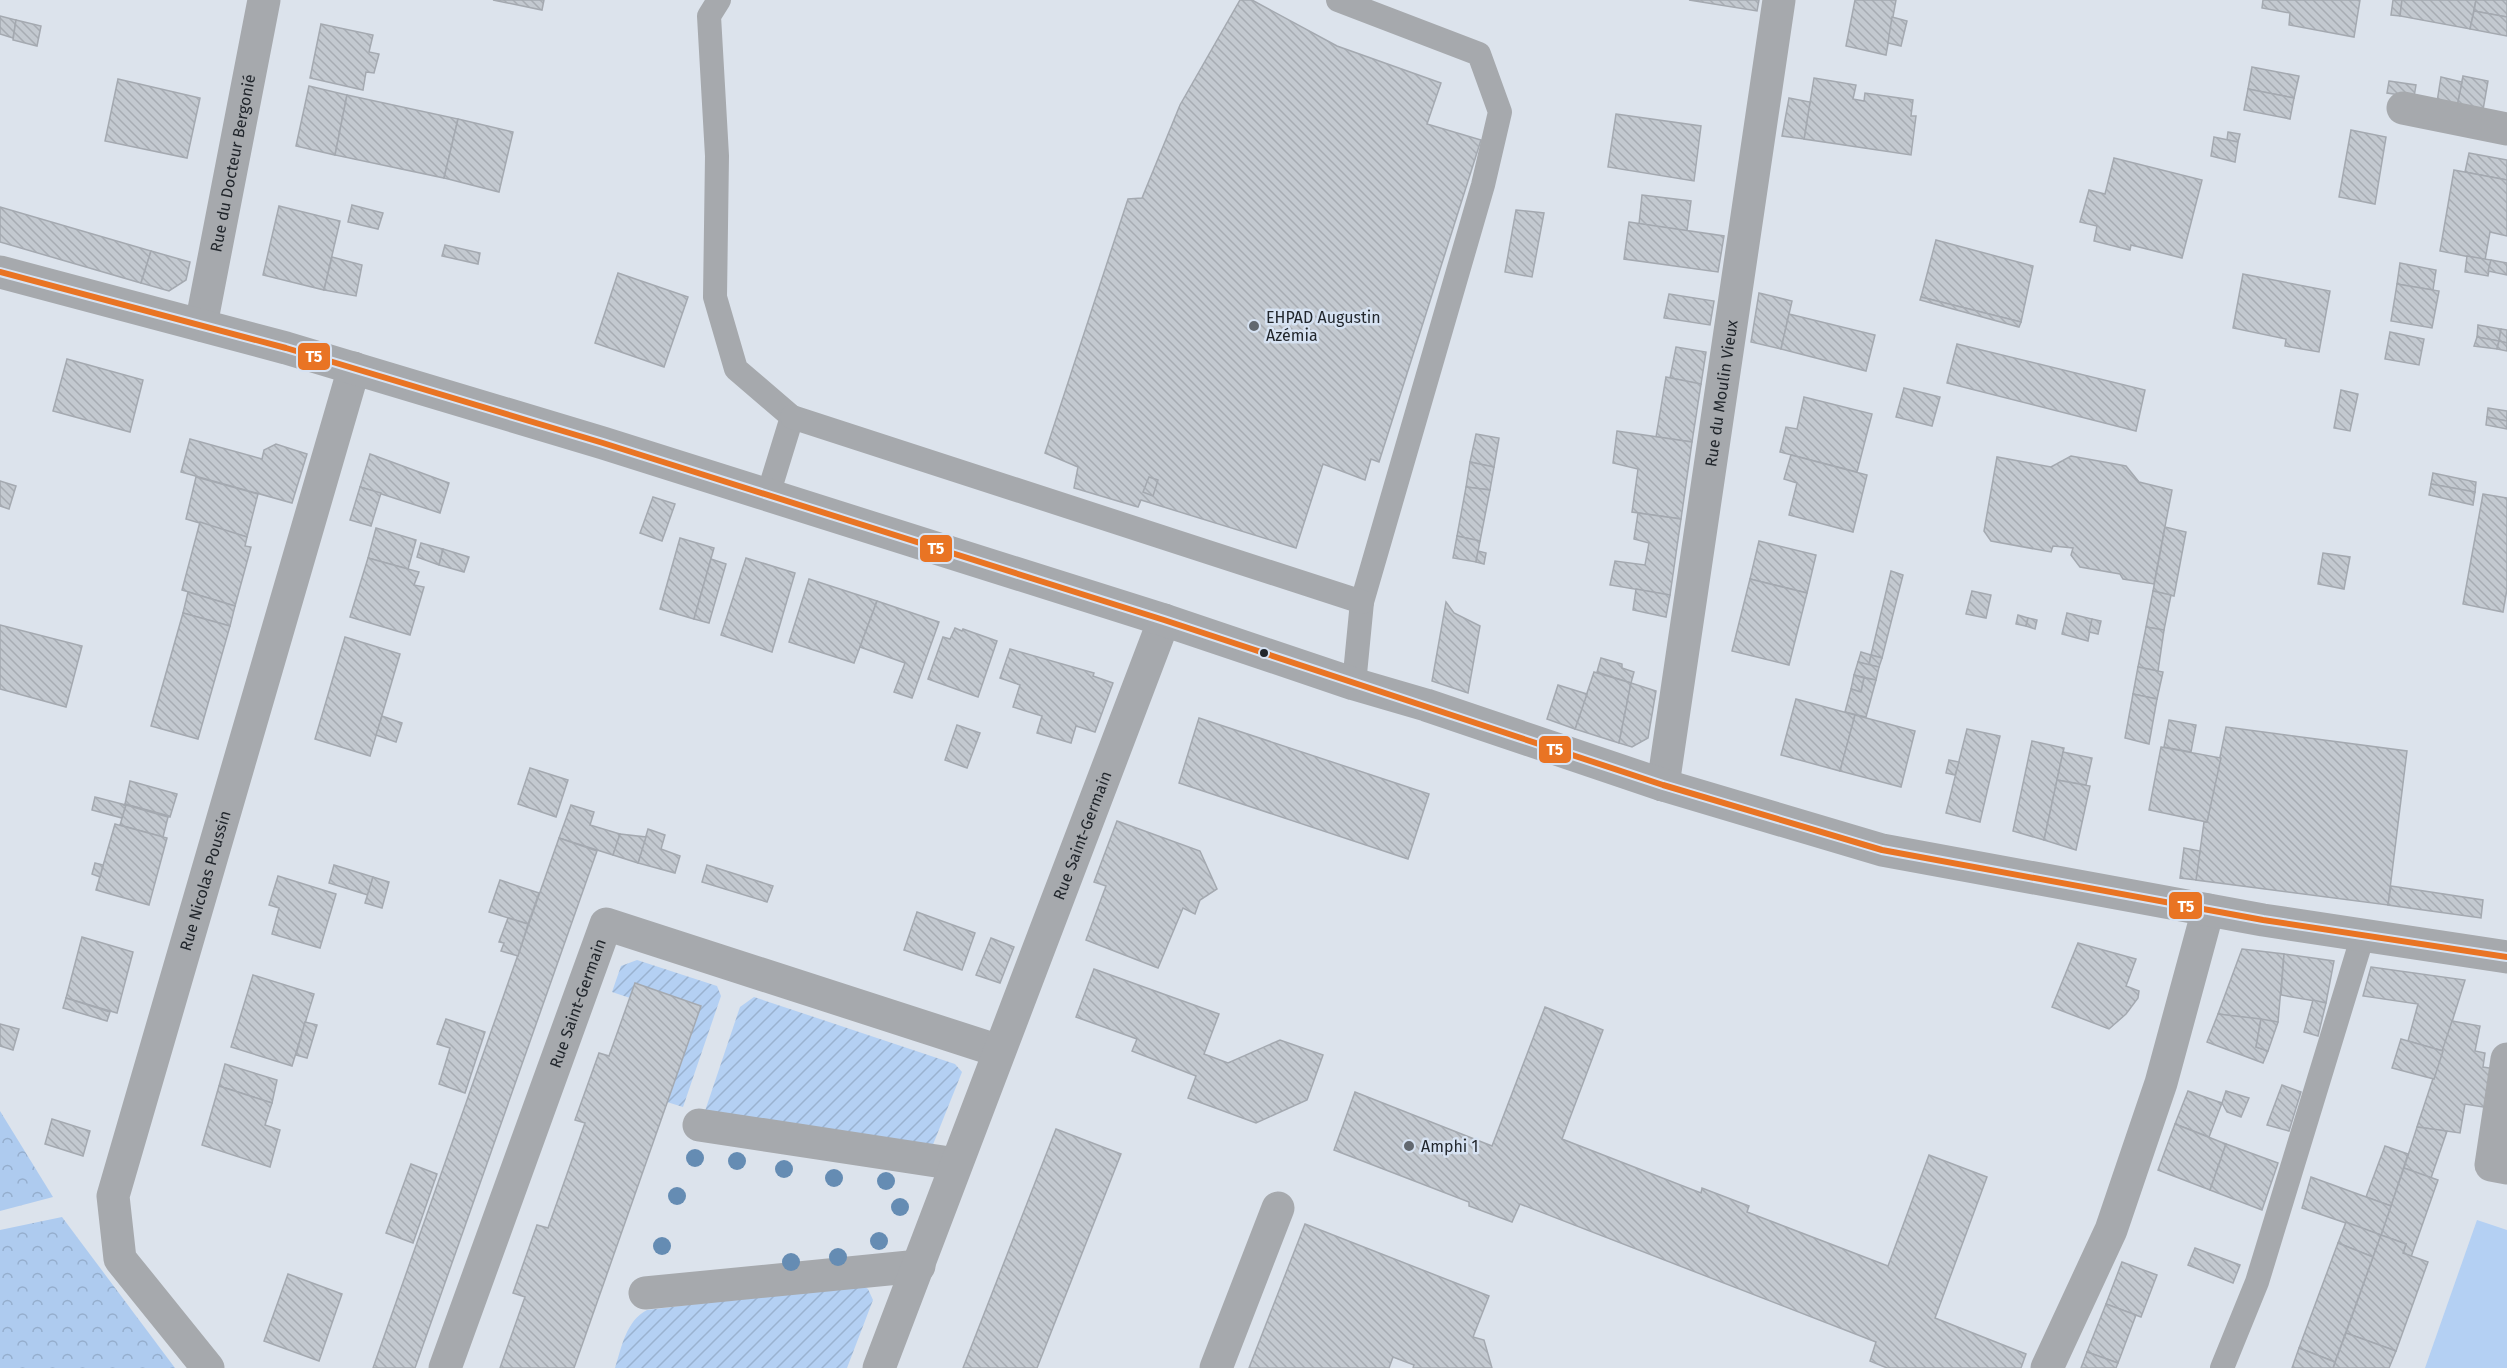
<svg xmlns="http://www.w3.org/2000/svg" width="2507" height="1368" font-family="'Fira Sans',sans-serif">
  <defs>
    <pattern id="forest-crowns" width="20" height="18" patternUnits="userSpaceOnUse" patternTransform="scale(1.5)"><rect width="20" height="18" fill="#aecbef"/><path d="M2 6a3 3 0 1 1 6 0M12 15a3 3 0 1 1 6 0" fill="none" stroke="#95aecd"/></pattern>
    <pattern id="garden-furrows" width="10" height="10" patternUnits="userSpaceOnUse" patternTransform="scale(1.5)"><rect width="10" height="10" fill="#b4d0f3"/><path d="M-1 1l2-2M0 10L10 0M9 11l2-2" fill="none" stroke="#9ab2d0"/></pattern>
    <pattern id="building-back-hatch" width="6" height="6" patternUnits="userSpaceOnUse" patternTransform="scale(1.5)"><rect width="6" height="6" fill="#c3c9d0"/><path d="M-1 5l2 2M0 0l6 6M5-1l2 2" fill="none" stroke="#a7acb3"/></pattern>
  </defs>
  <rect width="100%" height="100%" fill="#dce3ec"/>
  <!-- forest -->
  <g fill="url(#forest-crowns)">
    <polygon points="0,1111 53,1197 0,1211"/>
    <polygon points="62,1217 175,1368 0,1368 0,1230"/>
  </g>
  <!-- garden -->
  <g fill="url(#garden-furrows)">
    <polygon points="637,960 717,986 721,996 683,1107 667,1102 630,998 612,992 621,966"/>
    <polygon points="754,997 955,1064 962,1072 932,1147 705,1111 740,1007"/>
    <path d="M860 1284 868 1289 873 1300 847 1368H615C622 1346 626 1321 647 1310Z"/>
  </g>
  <!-- pitch -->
  <polygon fill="#b4d0f3" points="2477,1220 2507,1230 2507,1368 2425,1368"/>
  <!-- building -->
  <g fill="url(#building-back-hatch)" stroke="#a4a9b0" stroke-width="1.5">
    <polygon points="493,0 544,0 542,10"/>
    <polygon points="1240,0 1252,0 1337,46 1441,83 1427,124 1481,140 1379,462 1371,459 1365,480 1323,464 1296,548 1141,500 1138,507 1074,488 1078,467 1045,453 1128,199 1142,198 1180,105"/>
    <polygon points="1689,0 1759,0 1757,11"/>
    <polygon points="1855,0 1896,0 1886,55 1846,46"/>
    <polygon points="2263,0 2360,0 2354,37 2289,25 2290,13 2262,8"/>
    <polygon points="2393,0 2402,0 2400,16 2391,15"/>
    <polygon points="2402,0 2476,0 2470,29 2400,16"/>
    <polygon points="2476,0 2507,0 2507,17 2474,11"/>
    <polygon points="2474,11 2507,17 2507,36 2470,29"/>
    <polygon points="0,16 16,20 13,38 0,34"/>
    <polygon points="1892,17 1907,21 1901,46 1888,43"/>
    <polygon points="16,20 41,26 37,46 13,40"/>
    <polygon points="321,24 373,35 369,52 379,54 374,73 366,72 363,90 310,78"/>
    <polygon points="2252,67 2299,76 2294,98 2248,89"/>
    <polygon points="2463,76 2488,81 2483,110 2457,106"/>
    <polygon points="2441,77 2462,82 2457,106 2437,102"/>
    <polygon points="1814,78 1856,85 1853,99 1864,101 1865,93 1913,100 1911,116 1916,116 1911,155 1804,139"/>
    <polygon points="118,79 200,98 187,158 105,141"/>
    <polygon points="2389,81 2416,85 2414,97 2387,93"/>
    <polygon points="309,86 347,95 335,155 296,146"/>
    <polygon points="2248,89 2294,98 2290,119 2244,110"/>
    <polygon points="347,95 458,119 444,178 335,155"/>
    <polygon points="1789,98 1810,102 1804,139 1782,136"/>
    <polygon points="1616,114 1701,126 1694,181 1608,167"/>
    <polygon points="458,119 513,132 499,192 444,178"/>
    <polygon points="2351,130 2386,137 2375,204 2339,197"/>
    <polygon points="2228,132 2240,134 2238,142 2227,140"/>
    <polygon points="2214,137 2238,142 2235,162 2211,156"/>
    <polygon points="2469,153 2507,160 2507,180 2465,172"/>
    <polygon points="2114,158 2202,180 2182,258 2131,245 2130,250 2094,241 2097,226 2080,222 2089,190 2105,194"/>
    <polygon points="2454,170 2507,180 2507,236 2490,232 2485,260 2440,251"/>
    <polygon points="1642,195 1691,201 1687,231 1639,224"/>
    <polygon points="352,205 383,213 378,229 348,222"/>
    <polygon points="279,206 340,221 324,290 263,275"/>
    <polygon points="0,207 151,251 141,283 0,242"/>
    <polygon points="1516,210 1544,213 1532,277 1505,272"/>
    <polygon points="1629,222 1724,236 1718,272 1624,259"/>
    <polygon points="1936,240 2033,266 2021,322 1921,297"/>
    <polygon points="445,245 480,253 478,264 442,256"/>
    <polygon points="151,251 190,262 186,280 169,291 141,283"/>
    <polygon points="2467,256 2491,260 2488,276 2465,272"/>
    <polygon points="332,257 362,265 356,296 324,290"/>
    <polygon points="2491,260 2507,263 2507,275 2488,271"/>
    <polygon points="2400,263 2436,270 2433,290 2397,284"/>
    <polygon points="618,273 688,297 664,367 595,343"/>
    <polygon points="2243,274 2330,291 2319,352 2285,346 2286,339 2233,328"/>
    <polygon points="2397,284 2439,291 2432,328 2391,321"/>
    <polygon points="1759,293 1792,301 1781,349 1751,342"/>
    <polygon points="1669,294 1714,301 1710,325 1664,318"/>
    <polygon points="1921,297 2021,322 2019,327 1920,300"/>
    <polygon points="1789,314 1875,335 1866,371 1781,349"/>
    <polygon points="2478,325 2501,329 2499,341 2477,337"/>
    <polygon points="2501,329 2507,330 2507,343 2499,341"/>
    <polygon points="2390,332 2424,339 2419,365 2385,359"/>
    <polygon points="2477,337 2499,341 2497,349 2474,346"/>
    <polygon points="2499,341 2507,343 2507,351 2497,349"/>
    <polygon points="1957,344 2145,390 2136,431 1947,383"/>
    <polygon points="1676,347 1706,352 1701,384 1670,378"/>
    <polygon points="67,359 143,380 130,432 53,411"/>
    <polygon points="1666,377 1701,384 1692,442 1656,437"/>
    <polygon points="1904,388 1940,397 1932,426 1896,417"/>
    <polygon points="2341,390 2358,394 2350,431 2334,428"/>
    <polygon points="1804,397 1872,414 1857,472 1780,452 1786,427 1797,429"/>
    <polygon points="2488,408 2507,411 2507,421 2487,417"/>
    <polygon points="2487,417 2507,421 2507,429 2486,425"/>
    <polygon points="1617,431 1692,442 1681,519 1632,512 1638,469 1613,463"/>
    <polygon points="1476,434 1499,438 1494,467 1470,462"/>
    <polygon points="190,439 262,459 264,450 276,444 307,454 292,503 181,472"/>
    <polygon points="370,454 449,483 440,513 360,487"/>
    <polygon points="1791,455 1867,475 1853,532 1789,515 1797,483 1784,479"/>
    <polygon points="2071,456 2126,466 2139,482 2172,490 2154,584 2123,579 2120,574 2080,567 2071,555 2073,548 2053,546 2051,552 1991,541 1984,531 1997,457 2051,467"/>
    <polygon points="1470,462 1494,467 1490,490 1466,487"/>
    <polygon points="2433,473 2476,482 2475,492 2431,484"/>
    <polygon points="196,477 258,494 247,537 186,519"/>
    <polygon points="1149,477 1158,480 1153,496 1143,492"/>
    <polygon points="0,481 16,486 9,509 0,506"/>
    <polygon points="2431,484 2475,492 2473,505 2429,495"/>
    <polygon points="360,487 381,493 371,526 350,520"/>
    <polygon points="1466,487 1490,490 1480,541 1457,536"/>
    <polygon points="2483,494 2507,498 2507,589 2503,612 2463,604"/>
    <polygon points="653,497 675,504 662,541 640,533"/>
    <polygon points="1638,513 1681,519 1670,595 1610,585 1615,561 1645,565 1649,543 1634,539"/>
    <polygon points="200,522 247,537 245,546 251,547 235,606 182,590"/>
    <polygon points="2165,527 2186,532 2174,596 2153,591"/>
    <polygon points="376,528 416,540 408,569 368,558"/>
    <polygon points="1457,536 1480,541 1476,562 1453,558"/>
    <polygon points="680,538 714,548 694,619 660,609"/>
    <polygon points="1759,541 1816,555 1807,593 1750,579"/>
    <polygon points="421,543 443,549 439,565 417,557"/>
    <polygon points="443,549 469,557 464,572 439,565"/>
    <polygon points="1478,551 1486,553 1484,564 1476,562"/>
    <polygon points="2323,553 2350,557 2344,589 2318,584"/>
    <polygon points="368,558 419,572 414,585 424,587 410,635 350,617"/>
    <polygon points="746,558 795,573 772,652 721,635"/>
    <polygon points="711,559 726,564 709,623 694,619"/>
    <polygon points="1891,571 1903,575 1882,658 1871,655"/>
    <polygon points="809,579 877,601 854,663 789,642"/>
    <polygon points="1750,579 1807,593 1789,665 1732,651"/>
    <polygon points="1636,589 1670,595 1666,617 1633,610"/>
    <polygon points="1972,591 1991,595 1986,618 1966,614"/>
    <polygon points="2153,591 2171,595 2164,630 2146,627"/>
    <polygon points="188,592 235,606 230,626 183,613"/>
    <polygon points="877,601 939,622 912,698 894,692 905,663 860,647"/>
    <polygon points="1446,602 1454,613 1480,626 1468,693 1432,681"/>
    <polygon points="183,613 230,626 198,739 151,726"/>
    <polygon points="2067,613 2092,619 2088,641 2062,634"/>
    <polygon points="2018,615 2028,618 2026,626 2016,624"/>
    <polygon points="2028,618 2037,620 2035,629 2026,626"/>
    <polygon points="2092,619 2101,621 2098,634 2089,632"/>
    <polygon points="0,625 82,646 66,707 0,689"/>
    <polygon points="2146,627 2164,630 2158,671 2138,667"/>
    <polygon points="955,628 962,631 963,629 997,641 978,697 928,679 943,637 950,639"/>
    <polygon points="345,637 400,654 370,756 315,739"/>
    <polygon points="1010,649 1094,673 1093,676 1113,683 1095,732 1076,726 1071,743 1037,733 1042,716 1013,707 1020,685 1000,678"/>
    <polygon points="1861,652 1871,655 1869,665 1858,662"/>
    <polygon points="1871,655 1882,658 1879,667 1869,665"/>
    <polygon points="1601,658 1622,664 1622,668 1634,672 1631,683 1597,672"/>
    <polygon points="1858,662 1879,667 1876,680 1854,675"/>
    <polygon points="2138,667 2163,672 2157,699 2133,694"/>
    <polygon points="1594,672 1631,683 1619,743 1575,729"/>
    <polygon points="1854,675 1864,678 1861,692 1851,689"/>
    <polygon points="1864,678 1876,680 1866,717 1845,712 1851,689 1861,692"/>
    <polygon points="1631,683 1656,691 1648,738 1632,747 1619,743"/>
    <polygon points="1558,685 1587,694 1575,729 1547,719"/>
    <polygon points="2133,694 2157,699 2149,744 2125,738"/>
    <polygon points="1796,699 1855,715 1840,771 1781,755"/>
    <polygon points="1855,715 1915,731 1901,787 1840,771"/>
    <polygon points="382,716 402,723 396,742 376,735"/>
    <polygon points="1199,718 1429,794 1408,859 1179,783"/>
    <polygon points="2169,720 2196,725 2191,752 2164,747"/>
    <polygon points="957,725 980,733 967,768 945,760"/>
    <polygon points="2226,727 2407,751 2388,905 2196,880 2204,822 2207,822"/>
    <polygon points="1967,729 2000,736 1980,822 1946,813"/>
    <polygon points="2032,741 2064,748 2044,840 2013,831"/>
    <polygon points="2161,747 2221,758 2207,822 2149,810"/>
    <polygon points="2063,752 2092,758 2086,785 2057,780"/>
    <polygon points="1949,760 1959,762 1955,775 1946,773"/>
    <polygon points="530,768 568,780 556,817 518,804"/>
    <polygon points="2057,780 2090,786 2076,850 2044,840"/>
    <polygon points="130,781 177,794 170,817 125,804"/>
    <polygon points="95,797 126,805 122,818 92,810"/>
    <polygon points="125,804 169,816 168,817 124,805"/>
    <polygon points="126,805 168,817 163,837 120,825"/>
    <polygon points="571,805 594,812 590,825 620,834 613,855 559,838"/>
    <polygon points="1117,821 1200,851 1217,889 1200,900 1195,914 1183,908 1158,968 1086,940 1106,886 1094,882"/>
    <polygon points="115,824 167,838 149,905 96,890"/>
    <polygon points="648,829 665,835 661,849 680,856 675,873 638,863"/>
    <polygon points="620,834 646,837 638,863 613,855"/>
    <polygon points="559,838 597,851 415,1368 373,1368"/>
    <polygon points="2184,848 2200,851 2196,880 2180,878"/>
    <polygon points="95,863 103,865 100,877 92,874"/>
    <polygon points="334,865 373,877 368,895 329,883"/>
    <polygon points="707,865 773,886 767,902 702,882"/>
    <polygon points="278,876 336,894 320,948 272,934 279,908 269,905"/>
    <polygon points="373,877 389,882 382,908 365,903"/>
    <polygon points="500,880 539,893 528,924 489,912"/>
    <polygon points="2391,886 2483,900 2481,918 2388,905"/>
    <polygon points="917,912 975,933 962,970 904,950"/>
    <polygon points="508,918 528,924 518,956 501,951 504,943 499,942"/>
    <polygon points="82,937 133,952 117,1013 66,998"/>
    <polygon points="991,938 1014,947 1000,983 976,975"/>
    <polygon points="2078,943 2136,959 2126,986 2139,991 2138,998 2126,1014 2109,1029 2052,1007"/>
    <polygon points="2242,949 2284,954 2278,1022 2218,1014"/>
    <polygon points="2284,954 2334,961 2326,1003 2281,995"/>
    <polygon points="2371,967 2465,980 2443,1051 2408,1041 2418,1004 2363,996"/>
    <polygon points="1094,969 1219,1014 1204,1054 1228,1063 1280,1040 1323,1055 1307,1100 1256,1123 1188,1098 1196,1076 1132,1051 1137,1039 1076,1017"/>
    <polygon points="253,975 314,994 292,1066 231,1047"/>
    <polygon points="635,983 701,1006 574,1368 500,1368 525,1297 513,1293 537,1225 548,1228 585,1123 575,1120 599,1053 609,1056"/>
    <polygon points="66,998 110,1012 107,1021 63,1008"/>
    <polygon points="2313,1000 2326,1003 2318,1036 2304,1032"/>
    <polygon points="1545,1007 1603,1030 1562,1139 1701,1193 1702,1188 1749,1206 1747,1212 1888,1266 1929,1155 1987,1177 1935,1318 2026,1354 2021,1368 1887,1368 1870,1361 1876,1342 1520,1204 1512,1222 1469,1206 1469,1202 1334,1150 1355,1092 1492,1146"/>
    <polygon points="2218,1014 2261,1019 2256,1047 2268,1051 2263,1063 2207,1042"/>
    <polygon points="446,1019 485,1032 465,1093 439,1084 450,1048 437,1044"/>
    <polygon points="2261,1019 2278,1022 2268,1051 2256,1047"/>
    <polygon points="2452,1021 2480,1026 2475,1051 2485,1053 2483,1067 2496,1069 2489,1108 2465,1104 2460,1133 2417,1127"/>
    <polygon points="305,1022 317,1025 307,1058 296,1055"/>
    <polygon points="0,1024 19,1029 13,1050 0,1046"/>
    <polygon points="2401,1039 2443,1051 2434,1079 2392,1068"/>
    <polygon points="225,1064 277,1080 272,1103 219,1086"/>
    <polygon points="2282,1085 2301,1092 2289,1131 2267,1125"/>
    <polygon points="219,1086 272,1103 265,1125 280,1130 270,1167 202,1145"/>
    <polygon points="2188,1091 2222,1103 2209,1137 2175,1124"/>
    <polygon points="2226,1091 2249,1098 2241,1117 2227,1112 2222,1103"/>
    <polygon points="52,1119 90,1131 83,1156 45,1144"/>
    <polygon points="2175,1124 2226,1144 2210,1190 2158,1170"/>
    <polygon points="2417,1127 2447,1131 2431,1178 2404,1168"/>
    <polygon points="1056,1129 1121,1154 1037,1368 963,1368"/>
    <polygon points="2226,1144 2278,1163 2262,1210 2210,1190"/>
    <polygon points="2385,1146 2408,1154 2391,1206 2366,1197"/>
    <polygon points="411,1164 437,1174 413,1243 386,1233"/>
    <polygon points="2404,1168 2438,1180 2411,1257 2403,1253 2406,1244 2381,1235"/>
    <polygon points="2311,1177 2391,1206 2381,1235 2302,1208"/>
    <polygon points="2346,1222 2381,1235 2373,1257 2338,1243"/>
    <polygon points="1305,1224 1489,1296 1473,1337 1484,1340 1492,1368 1413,1368 1414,1365 1393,1357 1389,1368 1249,1368"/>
    <polygon points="2381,1235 2406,1244 2403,1253 2428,1262 2396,1351 2346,1333"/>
    <polygon points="2338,1243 2373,1257 2335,1362 2299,1348"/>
    <polygon points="2195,1248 2240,1265 2233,1283 2188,1265"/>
    <polygon points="2122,1262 2157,1275 2141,1317 2106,1304"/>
    <polygon points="288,1274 342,1294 319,1361 264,1341"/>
    <polygon points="2106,1304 2136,1315 2118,1363 2087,1352"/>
    <polygon points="2346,1333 2396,1351 2389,1368 2333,1368"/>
    <polygon points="2299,1348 2335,1362 2333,1368 2292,1368"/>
    <polygon points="2087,1352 2118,1363 2116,1368 2081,1368"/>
  </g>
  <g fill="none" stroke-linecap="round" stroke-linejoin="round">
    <!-- service -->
    <g stroke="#a6a9ad" stroke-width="24">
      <polyline points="719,0 709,16 717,156 715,297 736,369 792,417 768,495"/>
      <polyline points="1338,0 1479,54 1500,112 1483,185 1362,602 1354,684"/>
      <polyline points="792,417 1362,602"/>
      <polyline points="2222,1368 2257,1282 2363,935"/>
    </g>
    <!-- minor -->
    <g stroke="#a6a9ad" stroke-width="33">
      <polyline points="2403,108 2507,129"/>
      <path id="s1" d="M201 325 264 0"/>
      <path id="s2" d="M1663 785 1779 0"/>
      <polyline points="2507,1059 2491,1165 2507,1168"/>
      <polyline points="699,1125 956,1164"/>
      <polyline points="645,1293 919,1266"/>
      <path id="s3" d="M208 1368 120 1259 113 1196 354 368"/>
      <path id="s4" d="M445 1368 606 924 999 1051"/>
      <path id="s5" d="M879 1368 1164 620"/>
      <polyline points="1216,1368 1278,1208"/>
      <polyline points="2047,1368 2111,1230 2161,1083 2208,910"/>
    </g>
    <!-- tertiary -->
    <polyline stroke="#a6a9ad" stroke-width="33" points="0,272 286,348 603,443 1164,620 1354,684 1426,705 1663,785 1882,850 2263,920 2507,957"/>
    <!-- bus-1 casing -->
    <g stroke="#d6e2f2" stroke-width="10">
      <polyline id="bus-1" points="0,272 286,348 603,443 1164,620 1663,785 1882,850 2263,920 2507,957"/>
    </g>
    <!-- bus-1 -->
    <use href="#bus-1" stroke="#e97424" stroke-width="6"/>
  </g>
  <!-- trees -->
  <g fill="#658cb3">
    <circle cx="695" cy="1158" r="9"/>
    <circle cx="737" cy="1161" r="9"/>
    <circle cx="784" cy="1169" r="9"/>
    <circle cx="834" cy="1178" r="9"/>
    <circle cx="886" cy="1181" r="9"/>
    <circle cx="677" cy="1196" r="9"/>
    <circle cx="900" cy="1207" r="9"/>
    <circle cx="879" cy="1241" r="9"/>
    <circle cx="662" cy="1246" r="9"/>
    <circle cx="838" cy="1257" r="9"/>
    <circle cx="791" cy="1262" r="9"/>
  </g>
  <!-- markers -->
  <g fill="#62686f" stroke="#d6e2f2" stroke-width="2">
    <circle cx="1254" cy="326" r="6"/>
    <circle cx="1409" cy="1146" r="6"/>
  </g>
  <circle fill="#21262c" stroke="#d6e2f2" stroke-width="2" cx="1264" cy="653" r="5"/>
  <g text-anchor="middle" stroke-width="5" stroke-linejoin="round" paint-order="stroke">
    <!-- street labels -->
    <g font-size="16" fill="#21262c" stroke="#d6e2f2">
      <text dy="6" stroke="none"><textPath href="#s1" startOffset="165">Rue du Docteur Bergonié</textPath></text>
      <text dy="6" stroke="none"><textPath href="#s2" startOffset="396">Rue du Moulin Vieux</textPath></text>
      <text dy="6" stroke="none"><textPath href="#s5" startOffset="570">Rue Saint-Germain</textPath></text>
      <text dy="6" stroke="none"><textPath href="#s3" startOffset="532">Rue Nicolas Poussin</textPath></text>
      <text dy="6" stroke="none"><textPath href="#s4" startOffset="388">Rue Saint-Germain</textPath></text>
    </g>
    <!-- poi labels -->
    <g font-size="16" fill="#21262c" stroke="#d6e2f2" text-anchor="start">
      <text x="1266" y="323">EHPAD Augustin<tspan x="1266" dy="18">Azémia</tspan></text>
      <text x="1421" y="1152">Amphi 1</text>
    </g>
  </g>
  <g stroke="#d6e2f2" stroke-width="2">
    <rect x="297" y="342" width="34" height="29" rx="6" fill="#e97424"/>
    <rect x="919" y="534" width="34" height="29" rx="6" fill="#e97424"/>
    <rect x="1538" y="735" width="34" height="29" rx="6" fill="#e97424"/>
    <rect x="2168" y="891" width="35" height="29" rx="6" fill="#e97424"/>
  </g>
  <g font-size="16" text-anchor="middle" font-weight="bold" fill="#fff">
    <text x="314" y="362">T5</text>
    <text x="936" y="554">T5</text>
    <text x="1555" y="755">T5</text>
    <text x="2186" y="912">T5</text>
  </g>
</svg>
